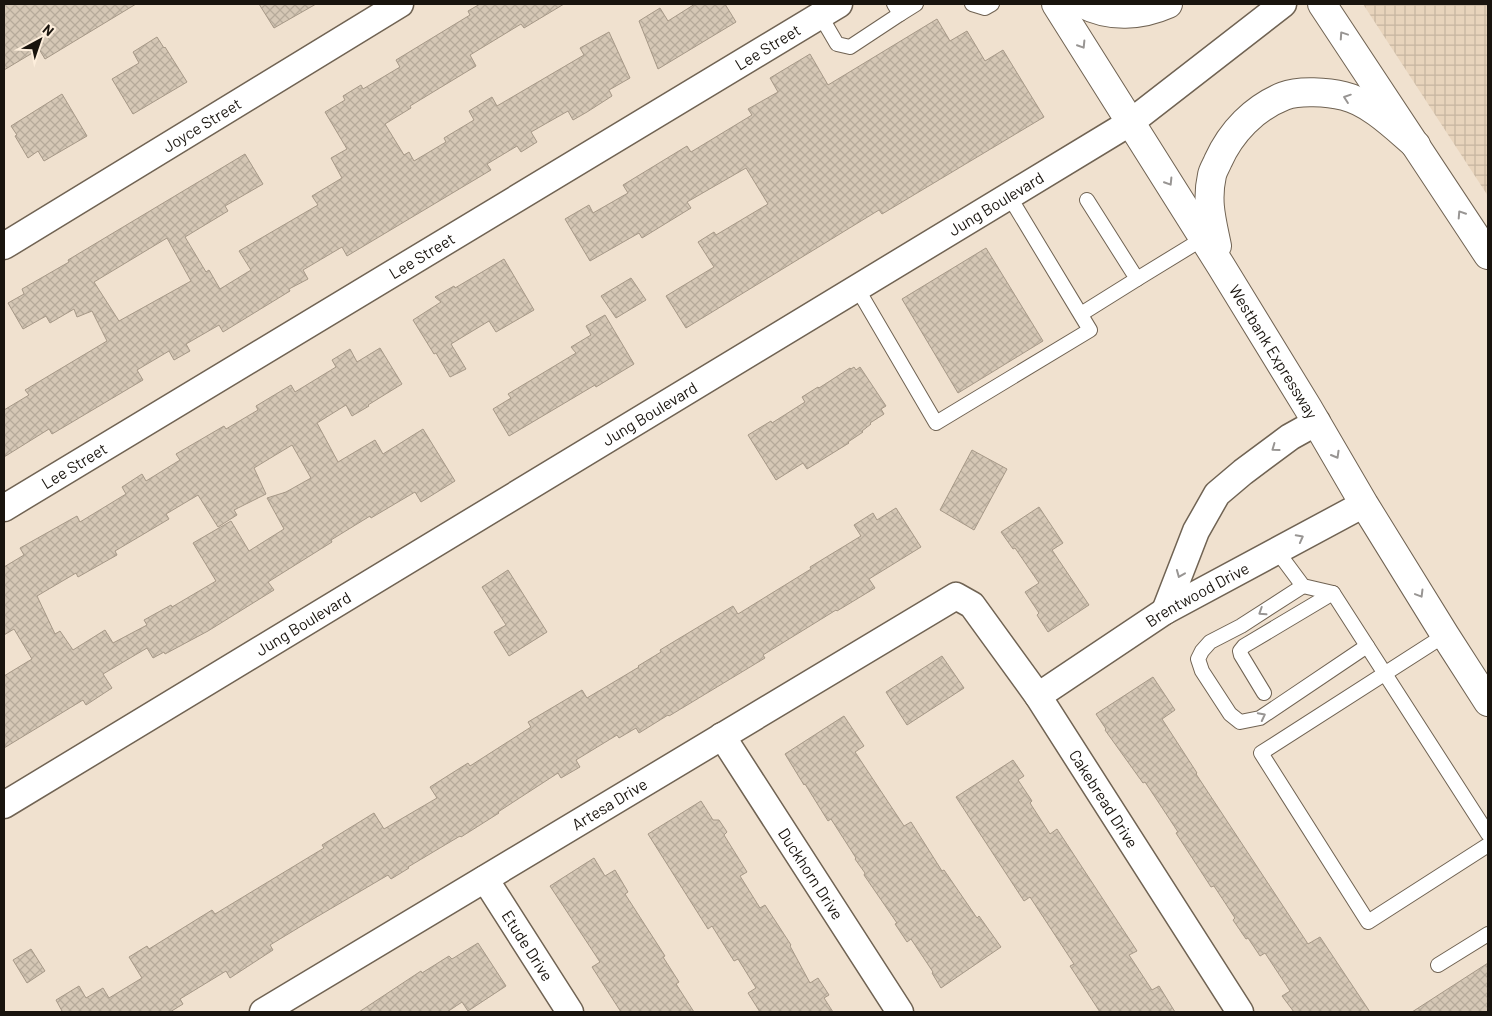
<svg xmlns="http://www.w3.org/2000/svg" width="1492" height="1016" font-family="Barlow,sans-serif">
  <defs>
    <pattern id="industrial-grid" width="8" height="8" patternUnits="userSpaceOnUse" patternTransform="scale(1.25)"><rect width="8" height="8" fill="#e8d4bc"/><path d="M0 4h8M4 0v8" fill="none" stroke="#c6b5a0"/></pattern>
    <pattern id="building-cross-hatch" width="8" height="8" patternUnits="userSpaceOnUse" patternTransform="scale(1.25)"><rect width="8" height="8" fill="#d5c7b5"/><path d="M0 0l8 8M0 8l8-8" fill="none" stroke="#b6aa9a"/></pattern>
  </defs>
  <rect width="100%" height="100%" fill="#f0e1cf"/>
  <!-- industrial -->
  <polygon fill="url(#industrial-grid)" points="1363,4 1488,4 1488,196"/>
  <!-- building -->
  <g fill="url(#building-cross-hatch)" stroke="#a69887" fill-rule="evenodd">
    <polygon points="4,4 136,4 45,59 39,49 4,70"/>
    <polygon points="259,4 316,4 274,28"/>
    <path d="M480 4H564L524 28 521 24 470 55 476 66 410 106 411 108 385 124 404 155 409 152 414 161 446 142 444 138 474 120 469 111 492 97 497 106 584 55 580 48 609 32 630 78 609 90 612 96 587 112 573 120 568 111 531 132 537 142 521 152 517 146 487 164 491 170 347 256 342 247 303 270 308 279 289 289 290 291 223 332 219 325 186 344 190 351 174 360 169 351 137 370 143 380 52 434 49 429 4 457V410L29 395 25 390 107 341 92 311 77 317 74 309 50 323 46 316 23 329 8 303 24 294 22 289 69 262 68 260 245 154 263 184 225 206 228 211 185 237 206 272 209 270 220 289 251 270 239 251 318 205 312 196 342 178 331 158 347 149 325 112 345 100 343 96 361 85 363 89 400 67 396 60 470 15 468 11ZM167 238 191 281 119 321 94 282Z"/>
    <polygon points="695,4 725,4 736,22 658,69 639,21 660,8 668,21"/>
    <polygon points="937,19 950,41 967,31 985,61 1003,50 1044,117 882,214 879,210 686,328 666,296 714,267 698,242 714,232 716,235 768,204 746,168 687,202 691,208 642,238 639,233 590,261 565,219 589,205 593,213 628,193 623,185 687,146 691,152 752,115 748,109 778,92 770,78 810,54 828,85"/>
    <polygon points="157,37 164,48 165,47 187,82 133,114 112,79 139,63 133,52"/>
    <polygon points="62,94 87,136 44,161 38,151 28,158 15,136 17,135 11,126"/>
    <polygon points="986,248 1043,341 958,393 902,299"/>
    <polygon points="504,259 534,310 496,332 489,321 451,344 466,369 450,377 436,353 434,354 413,320 441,302 435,297 454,286 455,288"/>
    <polygon points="631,278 646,300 616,318 601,296"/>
    <polygon points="605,315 634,364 596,387 595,385 509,436 493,409 511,398 508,394 576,353 571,347 591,335 586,326"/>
    <path d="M380 348 402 384 368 405 369 406 352 416 346 405 317 423 338 462 375 440 383 454 423 429 455 481 421 502 415 492 371 518 370 516 331 540 332 542 268 582 274 590 208 631 165 654 164 652 153 658 147 648 103 674 112 688 86 705 83 700 4 748V676L32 659 14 629 4 635V567L24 555 20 548 77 516 80 522 126 494 122 487 142 474 146 481 180 460 176 454 224 426 226 429 258 410 256 406 291 385 295 392 336 367 332 360 350 349 357 362ZM292 445 311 478 286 492 267 498 284 529 249 551 231 521 193 543 216 581 172 607 171 605 144 620 147 625 113 643 105 630 73 650 60 631 55 634 37 596 76 573 78 577 117 555 115 551 169 519 166 514 198 495 218 527 237 515 234 510 266 494 254 468Z"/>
    <polygon points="854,367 856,370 860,367 886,406 881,409 884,414 870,423 871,424 862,431 863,432 848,442 849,443 807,469 803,463 776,480 748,435 771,421 772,423 805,402 802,397 818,387 819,388 850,368 851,369"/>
    <polygon points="972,450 1007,469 974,530 940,510"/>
    <polygon points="1039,507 1063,543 1052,550 1089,605 1048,632 1037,615 1039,613 1025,592 1039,583 1015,548 1013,549 1001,532"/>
    <polygon points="896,508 921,547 869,579 875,588 837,611 836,610 763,655 765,658 669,716 668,715 639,733 636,728 619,738 617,735 576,760 580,767 561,778 558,773 498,812 499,813 461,837 460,836 408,867 409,868 391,879 388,875 303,925 270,945 273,950 230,978 226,971 180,999 183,1004 170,1012 60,1012 62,1011 56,1000 79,986 86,998 103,988 109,998 142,978 129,957 147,946 149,949 212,910 215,914 324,848 322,845 374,813 384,829 437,798 430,787 468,763 470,766 531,727 528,722 582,690 587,698 639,667 638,666 661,652 660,650 733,606 738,614 811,569 810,567 861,536 854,525 873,513 877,520"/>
    <polygon points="508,570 547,632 509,656 494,632 506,625 482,587"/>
    <polygon points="942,656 964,688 907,725 886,692"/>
    <polygon points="1153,677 1175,710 1162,719 1197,773 1196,774 1308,944 1320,937 1370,1012 1294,1012 1282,996 1290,991 1265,953 1260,956 1248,938 1246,939 1233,920 1235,918 1214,886 1211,887 1176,833 1178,832 1157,800 1145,782 1143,783 1105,730 1106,729 1096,714"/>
    <polygon points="844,716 864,746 855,752 904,826 911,822 942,871 944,870 977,918 979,916 1001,947 941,988 932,973 933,972 911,939 907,942 895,924 897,923 864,875 865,873 855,859 856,858 831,819 828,821 805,784 804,785 785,754"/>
    <polygon points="1013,760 1024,776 1018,780 1032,801 1030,803 1050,834 1057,829 1137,951 1129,955 1152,990 1159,986 1175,1012 1100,1012 1070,966 1074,964 1030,897 1024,901 956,797"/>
    <polygon points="701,801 713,820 719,820 727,832 724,835 747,872 740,876 760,908 765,905 791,945 790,946 810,983 818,978 829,995 824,998 833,1012 760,1012 748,993 756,988 738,959 734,961 712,926 708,929 648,834"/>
    <polygon points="594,858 605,876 615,870 628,892 625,894 665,956 663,957 679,982 676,984 694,1012 621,1012 592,967 600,962 550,886"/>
    <polygon points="478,943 506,986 468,1011 462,1002 447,1012 359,1012 421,971 422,973 449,956 452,959"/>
    <polygon points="31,949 45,971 27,983 13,960"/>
    <polygon points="1488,963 1488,1012 1412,1012"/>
  </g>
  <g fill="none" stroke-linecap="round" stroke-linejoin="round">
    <!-- service casing -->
    <g stroke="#706353" stroke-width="16">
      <g id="service">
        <polyline points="894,4 900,14 916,4"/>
        <polyline points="972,4 985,8 992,4"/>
        <polyline points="820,15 837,44 850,47 900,14"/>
        <polyline points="1137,279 1204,238"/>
        <polyline points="857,288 936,423 1090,330 1009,196"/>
        <polyline points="1081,314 1137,279 1087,200"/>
        <polyline points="1277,551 1303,586 1333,593 1488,834"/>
        <polyline points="1303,586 1241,626 1210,642 1202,651 1198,659 1202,671 1230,714 1240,722 1260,718 1367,646"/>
        <polyline points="1445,635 1261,753 1368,922 1488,845"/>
        <polyline points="1264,693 1241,655 1240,651 1244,646 1333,593"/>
        <polyline points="1438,965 1488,934"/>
      </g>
    </g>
    <!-- minor casing -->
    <g stroke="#706353" stroke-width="29">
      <g id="minor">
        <path id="s1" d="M4 246 400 4"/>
        <path id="s2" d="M4 508 839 4"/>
        <polyline points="1165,611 1196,531 1217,494 1243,472 1290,437 1317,422"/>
        <path id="s3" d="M1038 696 1165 611 1364 504"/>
        <path id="s4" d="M722 736 900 1012"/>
        <path id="s5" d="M4 805 1131 122 1283 4"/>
        <path id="s6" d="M485 879 570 1012"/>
        <path id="s7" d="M263 1012 956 596 972 605 1038 696 1240 1012"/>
      </g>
    </g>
    <!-- trunk casing -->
    <g stroke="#706353" stroke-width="30">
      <g id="trunk">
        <path id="s8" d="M1056 4 1221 266 1308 408 1364 504 1445 635 1488 702"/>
        <path d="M1083 4C1110 18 1141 16 1168 4"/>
        <polyline points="1322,4 1488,255"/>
        <path d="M1217 246C1212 221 1206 202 1212 175 1213 170 1216 166 1218 161 1231 132 1254 108 1284 96 1299 90 1328 92 1344 96 1370 102 1396 128 1416 145"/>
      </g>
    </g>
    <!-- service -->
    <use href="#service" stroke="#fff" stroke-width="14"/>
    <!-- minor -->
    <use href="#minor" stroke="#fff" stroke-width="26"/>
    <!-- trunk -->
    <use href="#trunk" stroke="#fff" stroke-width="28"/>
  </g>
  <!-- one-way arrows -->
  <defs><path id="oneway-chevron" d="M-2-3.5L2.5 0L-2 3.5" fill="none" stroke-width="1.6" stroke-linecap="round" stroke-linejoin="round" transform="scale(1.25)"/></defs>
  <g stroke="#989593">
    <use href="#oneway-chevron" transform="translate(1343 35) rotate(-124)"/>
    <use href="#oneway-chevron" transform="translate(1082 45) rotate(58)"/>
    <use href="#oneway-chevron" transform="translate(1347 98) rotate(-161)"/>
    <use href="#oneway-chevron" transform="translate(1169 182) rotate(58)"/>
    <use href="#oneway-chevron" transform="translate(1461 214) rotate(-123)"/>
    <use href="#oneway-chevron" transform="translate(1275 448) rotate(144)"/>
    <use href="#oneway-chevron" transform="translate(1336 455) rotate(60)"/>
    <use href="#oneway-chevron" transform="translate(1300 538) rotate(-28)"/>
    <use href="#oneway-chevron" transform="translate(1180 574) rotate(112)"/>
    <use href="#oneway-chevron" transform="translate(1420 594) rotate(59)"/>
    <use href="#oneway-chevron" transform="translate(1262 612) rotate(147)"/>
    <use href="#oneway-chevron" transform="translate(1262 716) rotate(-27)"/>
  </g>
  <g text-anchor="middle" stroke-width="4.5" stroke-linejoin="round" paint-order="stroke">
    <!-- street labels -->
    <g font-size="16" fill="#19140e" stroke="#fdeedc">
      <text dy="6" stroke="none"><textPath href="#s2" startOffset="892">Lee Street</textPath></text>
      <text dy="6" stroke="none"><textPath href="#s1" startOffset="232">Joyce Street</textPath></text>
      <text dy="6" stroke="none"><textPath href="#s5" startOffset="1160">Jung Boulevard</textPath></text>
      <text dy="6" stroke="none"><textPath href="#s2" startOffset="488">Lee Street</textPath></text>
      <text dy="6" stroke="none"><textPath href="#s8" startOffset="410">Westbank Expressway</textPath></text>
      <text dy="6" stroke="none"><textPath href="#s5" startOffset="755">Jung Boulevard</textPath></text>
      <text dy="6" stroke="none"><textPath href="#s2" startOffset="82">Lee Street</textPath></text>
      <text dy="6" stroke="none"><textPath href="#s3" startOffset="189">Brentwood Drive</textPath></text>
      <text dy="6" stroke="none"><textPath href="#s5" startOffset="350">Jung Boulevard</textPath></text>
      <text dy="6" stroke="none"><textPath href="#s7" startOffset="1061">Cakebread Drive</textPath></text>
      <text dy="6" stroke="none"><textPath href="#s7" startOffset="404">Artesa Drive</textPath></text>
      <text dy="6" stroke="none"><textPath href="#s4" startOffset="164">Duckhorn Drive</textPath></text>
      <text dy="6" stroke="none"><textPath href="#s6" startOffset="79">Etude Drive</textPath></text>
    </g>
  </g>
  <!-- border -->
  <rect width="1492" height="1016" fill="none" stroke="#19140e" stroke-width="10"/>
  <!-- north arrow -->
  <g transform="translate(40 40) rotate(40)" stroke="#fdeedc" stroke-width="4" paint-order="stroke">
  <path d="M0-4L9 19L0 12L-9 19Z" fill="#19140e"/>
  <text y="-8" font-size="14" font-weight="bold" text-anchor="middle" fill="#19140e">N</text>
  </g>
</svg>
